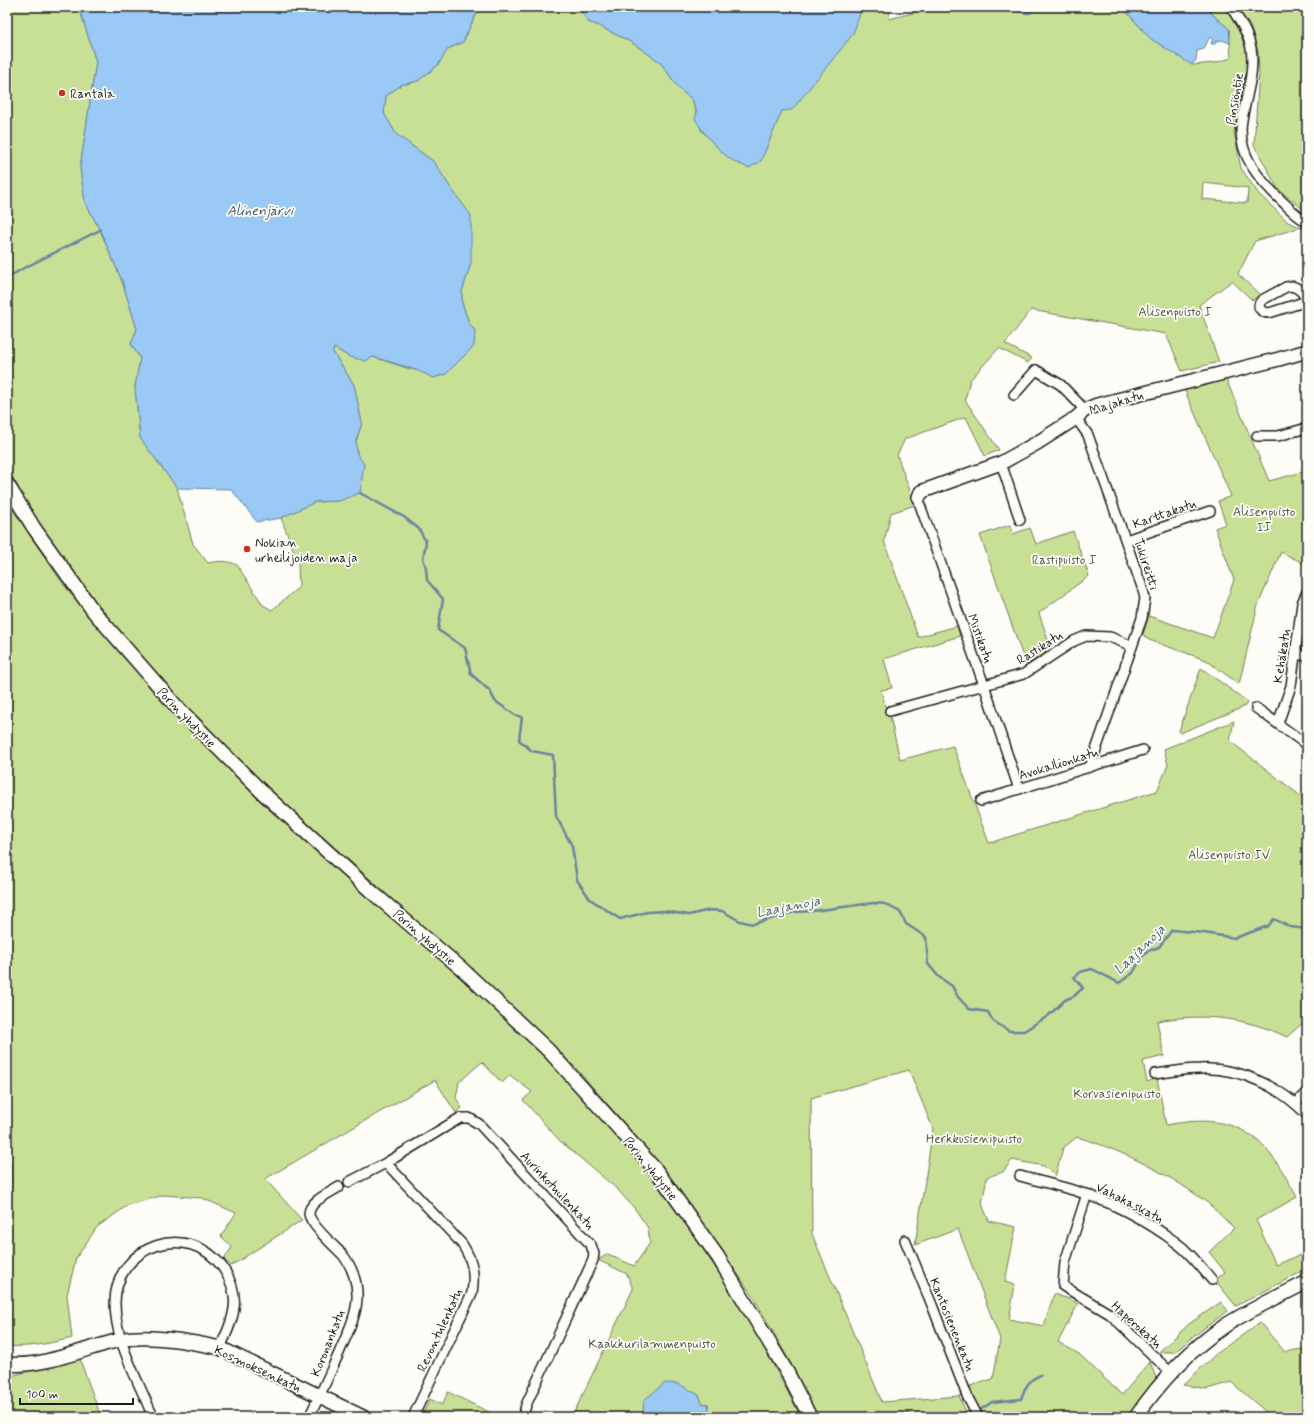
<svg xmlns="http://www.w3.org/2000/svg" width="1314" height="1424" font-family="Mynerve,sans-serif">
  <rect width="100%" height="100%" fill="#fdfcf7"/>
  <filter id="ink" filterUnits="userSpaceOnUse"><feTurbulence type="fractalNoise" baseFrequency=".025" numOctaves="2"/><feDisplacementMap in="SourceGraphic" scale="8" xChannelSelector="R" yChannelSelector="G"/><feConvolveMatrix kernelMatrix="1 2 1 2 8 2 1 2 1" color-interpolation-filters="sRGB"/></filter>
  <g filter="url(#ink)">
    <!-- green -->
    <g fill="#c8e096" stroke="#727e59" fill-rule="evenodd">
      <path d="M7 7H79L96 62 80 168 85 202 100 230 122 281 137 329 131 344 140 358 135 387 140 438 177 488 193 544 208 563C219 561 227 560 237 565L263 605 272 610 299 587 298 562 281 518 315 502 339 501 357 454 356 441 362 423 354 385 333 352 334 348 350 357H373L410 369 420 371 433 378 446 374 455 364 475 331 469 323 462 303V292L471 263 450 187 434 162 396 134 384 113 386 96 401 85 418 81 438 65 448 49 463 42 476 14 484 7H584L582 12 588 22 597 25 631 42 660 62 680 90 692 99 701 130 721 151 737 163 761 160 782 111 859 14 857 7H890L889 19 936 7H997L1029 14 1039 7H1122L1151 39 1193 65 1214 63 1231 58 1229 29 1212 14 1208 7H1226L1240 30 1247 53V69L1234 132 1241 168 1258 193 1288 222 1307 230V232L1302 227 1255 241 1238 274 1260 295 1252 300 1232 281 1199 305 1219 362 1182 371 1166 334 1031 310 1005 344 1032 358 1028 363 999 348 970 380 965 400 999 450 985 456 966 417 905 439 897 455 915 505 891 513 884 541 918 637 957 626 960 636 884 659 892 688 881 690 888 717 890 716 900 760 953 746 989 843 1157 791 1168 765 1164 749 1234 721 1230 741 1307 801V1019L1287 1037C1245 1017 1202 1013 1157 1021L1164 1056 1143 1061 1147 1082 1157 1078 1166 1125C1208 1117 1243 1119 1271 1155 1281 1167 1289 1183 1297 1197L1256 1220 1276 1265 1307 1252V1269L1236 1306 1215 1280 1225 1272 1209 1252 1234 1228C1226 1221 1218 1212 1210 1205 1175 1177 1120 1149 1077 1137L1063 1148 1055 1177 1044 1166 1012 1160 1003 1172 987 1177 982 1204 989 1221 1016 1227 1005 1282 1015 1285 1009 1319 1044 1326 1054 1294 1069 1299 1078 1304 1058 1342 1079 1354 1122 1395 1150 1362 1156 1378 1129 1417H983L975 1402 970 1386 993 1379 1000 1339 958 1229 915 1245 933 1129 909 1070 811 1098 812 1234 882 1402 959 1396 968 1417H818L791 1364 753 1296 694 1211 654 1157 574 1066 491 987 269 789 168 688 108 621 73 573 32 512 7 467ZM1203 183 1248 188 1247 203 1202 199Z"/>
      <polygon points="1237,7 1307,7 1307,212 1278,189 1254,145 1259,73 1258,51 1250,26"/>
      <polygon points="1226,379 1269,481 1307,471 1307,565 1281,552 1258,605 1239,684 1206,660 1149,640 1143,634 1149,616 1213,638 1234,580 1215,528 1226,524 1218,501 1231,496 1184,389"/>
      <path d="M7 499 13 510 63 584 119 652 187 726 266 807 496 1009 578 1091 630 1149 680 1215 744 1310 801 1417H710L708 1404 702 1403 699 1395 692 1392 643 1413 639 1417H572L633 1289 627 1274 598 1260 608 1254 634 1266 650 1243 648 1228 635 1209 617 1189 560 1141 523 1100 532 1092 510 1075 502 1083 482 1062 459 1082 456 1098 462 1108 456 1113 435 1080 265 1179 302 1220 231 1266 224 1259 232 1247 221 1236 236 1213 202 1198 164 1195 128 1205 97 1227 76 1258 67 1295 72 1338C51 1343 29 1348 7 1346V1202L12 1182 11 1164 7 1161Z"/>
      <polygon points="1010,525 1013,534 1030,528 1036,544 1073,531 1089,576 1039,613 1051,649 1026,665 980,535"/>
      <polygon points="1201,668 1248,702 1244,707 1180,733 1179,731"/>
      <polygon points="1221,1302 1228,1311 1203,1329 1175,1352 1159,1352 1189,1324"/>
      <polygon points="1260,1323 1285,1352 1307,1348 1307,1417 1272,1417 1231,1382 1207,1389 1183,1385 1218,1352"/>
      <polygon points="79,1357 101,1417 7,1417 7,1377"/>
      <polygon points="448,1392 499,1417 421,1417 430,1399 442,1405"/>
    </g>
    <!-- water -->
    <g fill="#9ac9f5" stroke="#68849e">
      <path d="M79 7H484L476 14 463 42 448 49 438 65 418 81 401 85 386 96 384 113 396 134 434 162 450 187 471 215V263L462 292V303L469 323 475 331 474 346 446 374 433 378C416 368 392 363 373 357L366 361 350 357 334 348 333 352 354 385 362 423 356 441 357 454 364 464 360 493 339 501 315 502 281 518 257 522 231 489 177 488 140 438 135 387 140 358 131 344 137 329 122 281 100 230 85 202 80 168 96 62Z"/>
      <path d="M584 7H857L860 14 853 34 792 110 782 111 761 161 749 168C745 166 741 165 737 163 721 155 704 134 695 119L697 112 692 99 680 90 660 62 631 42 597 25 588 22 582 12Z"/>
      <polygon points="997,7 1039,7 1029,14"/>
      <polygon points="1122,7 1208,7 1212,14 1229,29 1230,43 1222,40 1216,41 1215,44 1211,44 1213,38 1209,38 1204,49 1197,51 1196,60 1192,65 1151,39"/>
      <polygon points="665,1383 679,1384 699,1395 702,1403 708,1404 710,1417 639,1417 643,1413 644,1400"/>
    </g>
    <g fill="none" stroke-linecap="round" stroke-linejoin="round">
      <!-- stream -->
      <g stroke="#68849e" stroke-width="2.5">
        <polyline points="7,278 22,269 100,230"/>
        <polyline points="360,493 404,517 419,529 426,542 423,558 426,568 427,580 443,599 438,630 465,648 471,674 490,691 495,701 515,715 522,717 519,740 532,751 553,755 556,816 572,846 577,880 590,899 620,919 647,912 664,911 689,915 710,910 722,911 740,921 753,924 794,912 813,911 873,903 885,904 900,912 906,924 926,937 928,964 939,977 952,986 958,997 969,1009 988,1012 993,1021 1009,1031 1024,1031 1048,1016 1065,1000 1074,996 1083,988 1074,977 1080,972 1092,969 1119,983 1133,973 1142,957 1148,951 1159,947 1172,930 1204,933 1235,938 1268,926 1274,919 1290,927 1307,929"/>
        <path d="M977 1412 992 1402 1021 1399C1025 1387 1029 1379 1041 1375"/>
        <polyline points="878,1417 909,1414 911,1417"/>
      </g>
      <!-- street casing -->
      <g stroke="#1c1c1c" stroke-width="12">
        <g id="street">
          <path d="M1231 7C1239 20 1248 33 1251 48 1255 72 1246 96 1242 120 1236 154 1260 181 1284 203 1291 210 1298 217 1307 222"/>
          <path d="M1292 286C1301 289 1303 293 1307 301L1269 313C1262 313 1255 307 1262 300L1286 287Z"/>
          <polyline points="1014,395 1036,370 1061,385 1085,410"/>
          <polyline points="1076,418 1088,435 1142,587 1145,598 1142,618 1090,767"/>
          <polyline points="1257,436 1278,436 1307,428"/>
          <polyline points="1001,463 1020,520"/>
          <polyline points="919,497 920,505 984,685 1019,789"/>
          <polyline points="1126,540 1210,511"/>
          <polyline points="1296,654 1307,656"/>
          <polyline points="1256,708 1307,745"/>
          <polyline points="890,711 1024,674 1074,641 1086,636 1110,637 1132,646"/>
          <polyline points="1278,723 1291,686 1302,603 1307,592"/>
          <polyline points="981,801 1143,750"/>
          <path d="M1155 1074C1170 1072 1185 1069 1200 1069 1239 1067 1281 1087 1307 1115"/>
          <polyline points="1296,1103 1307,1092"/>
          <path d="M386 1163 462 1244C473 1261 475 1273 472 1293L413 1417"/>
          <path d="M1020 1176C1042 1182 1066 1187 1088 1195 1117 1205 1148 1222 1174 1241 1189 1251 1200 1266 1212 1280"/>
          <polyline points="349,1182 386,1163 460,1118 469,1118 479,1124 591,1245 594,1254 593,1260 526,1405 523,1417"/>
          <polyline points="1087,1194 1065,1262 1063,1286 1110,1314 1171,1373"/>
          <polyline points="905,1240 932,1305 968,1398 978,1417"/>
          <path d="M154 1417 150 1410C136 1376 115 1340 115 1303 115 1245 189 1220 223 1268 231 1280 236 1294 234 1308 233 1322 225 1336 220 1348"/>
          <path d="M309 1417C320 1396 329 1375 339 1353 346 1336 356 1318 357 1299 358 1283 352 1266 342 1254 334 1246 310 1224 309 1214 309 1201 330 1193 339 1187"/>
        </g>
      </g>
      <!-- secondary casing -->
      <g stroke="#1c1c1c" stroke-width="16">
        <g id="secondary">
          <polyline points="7,484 34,528 94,612 177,707 263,793 373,893 462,969 549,1051 656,1170 718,1257 787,1372 810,1417"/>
          <polyline points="919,497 921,492 926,490 1001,463 1037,443 1076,418 1085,410 1097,405 1279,359 1307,351"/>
          <path d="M7 1364C43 1368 85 1348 120 1340 148 1334 193 1342 220 1348L363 1417"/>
          <path d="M1136 1417C1159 1383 1191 1348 1226 1325 1251 1309 1280 1296 1307 1282"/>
        </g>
      </g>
      <!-- street -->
      <use href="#street" stroke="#fdfcf7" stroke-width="9"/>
      <!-- secondary -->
      <use href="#secondary" stroke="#fdfcf7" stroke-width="13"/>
    </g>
  </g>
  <!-- markers -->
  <g fill="#c8321e" stroke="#fdfcf7" stroke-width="1.5">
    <circle cx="62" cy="93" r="4"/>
    <circle cx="247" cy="549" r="4"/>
  </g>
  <g text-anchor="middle" stroke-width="3.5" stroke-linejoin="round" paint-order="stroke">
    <!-- poi labels -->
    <g font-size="13" fill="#1c1c1c" stroke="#fdfcf7" text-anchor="start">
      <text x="70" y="98">Rantala</text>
      <text x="255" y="547">Nokian<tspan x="255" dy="15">urheilijoiden maja</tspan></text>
    </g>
    <!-- street labels -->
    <g font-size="13" fill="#1c1c1c" stroke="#fdfcf7">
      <text transform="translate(1234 99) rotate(-81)" y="5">Pinsiöntie</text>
      <text transform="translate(1116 402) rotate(-17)" y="5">Majakatu</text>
      <text transform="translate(1164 513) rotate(-19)" y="5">Karttakatu</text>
      <text transform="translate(1147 564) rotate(72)" y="5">Tukireitti</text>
      <text transform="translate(981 638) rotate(70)" y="5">Mistikatu</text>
      <text transform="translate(1039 647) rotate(-32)" y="5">Rastikatu</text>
      <text transform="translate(1281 656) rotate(-81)" y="5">Kehäkatu</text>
      <text transform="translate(187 717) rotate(46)" y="5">Porin yhdystie</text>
      <text transform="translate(1058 763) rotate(-17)" y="5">Avokallionkatu</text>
      <text transform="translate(425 937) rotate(41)" y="5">Porin yhdystie</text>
      <text transform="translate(651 1168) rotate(51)" y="5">Porin yhdystie</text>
      <text transform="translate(558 1190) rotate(47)" y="5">Aurinkotuulenkatu</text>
      <text transform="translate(1130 1202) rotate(27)" y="5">Vahakaskatu</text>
      <text transform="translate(953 1324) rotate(68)" y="5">Kantosienenkatu</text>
      <text transform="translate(1137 1324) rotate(42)" y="5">Haperokatu</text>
      <text transform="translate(439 1330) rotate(-65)" y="5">Revontulenkatu</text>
      <text transform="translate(327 1343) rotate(-68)" y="5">Koronankatu</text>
      <text transform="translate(258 1368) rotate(25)" y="5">Kosmoksenkatu</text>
    </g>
    <!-- park labels -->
    <g font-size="13" fill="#505741" stroke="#fdfcf7">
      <text x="1175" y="316">Alisenpuisto I</text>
      <text x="1264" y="516">Alisenpuisto<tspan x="1264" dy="15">II</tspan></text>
      <text x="1064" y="564">Rastipuisto I</text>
      <text x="1229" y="859">Alisenpuisto IV</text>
      <text x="1117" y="1098">Korvasienipuisto</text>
      <text x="974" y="1143">Herkkusienipuisto</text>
      <text x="652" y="1348">Kaakkurilammenpuisto</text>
    </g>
    <!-- water labels -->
    <g font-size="14" font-style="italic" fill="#485968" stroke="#fdfcf7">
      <text x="260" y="215">Alinenjärvi</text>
      <text transform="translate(788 906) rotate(-11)" y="5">Laajanoja</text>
      <text transform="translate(1139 949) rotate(-44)" y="5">Laajanoja</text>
    </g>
  </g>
  <!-- margin -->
  <rect width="1314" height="1424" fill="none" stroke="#fdfcf7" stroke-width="24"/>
  <rect x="12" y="12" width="1290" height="1400" fill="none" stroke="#1c1c1c" stroke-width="1.5" filter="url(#ink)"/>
  <!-- scale -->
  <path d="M20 1398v6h113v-6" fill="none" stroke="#1c1c1c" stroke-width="2"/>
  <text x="26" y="1398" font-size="12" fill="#1c1c1c" stroke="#fdfcf7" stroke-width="3" paint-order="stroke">100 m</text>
</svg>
